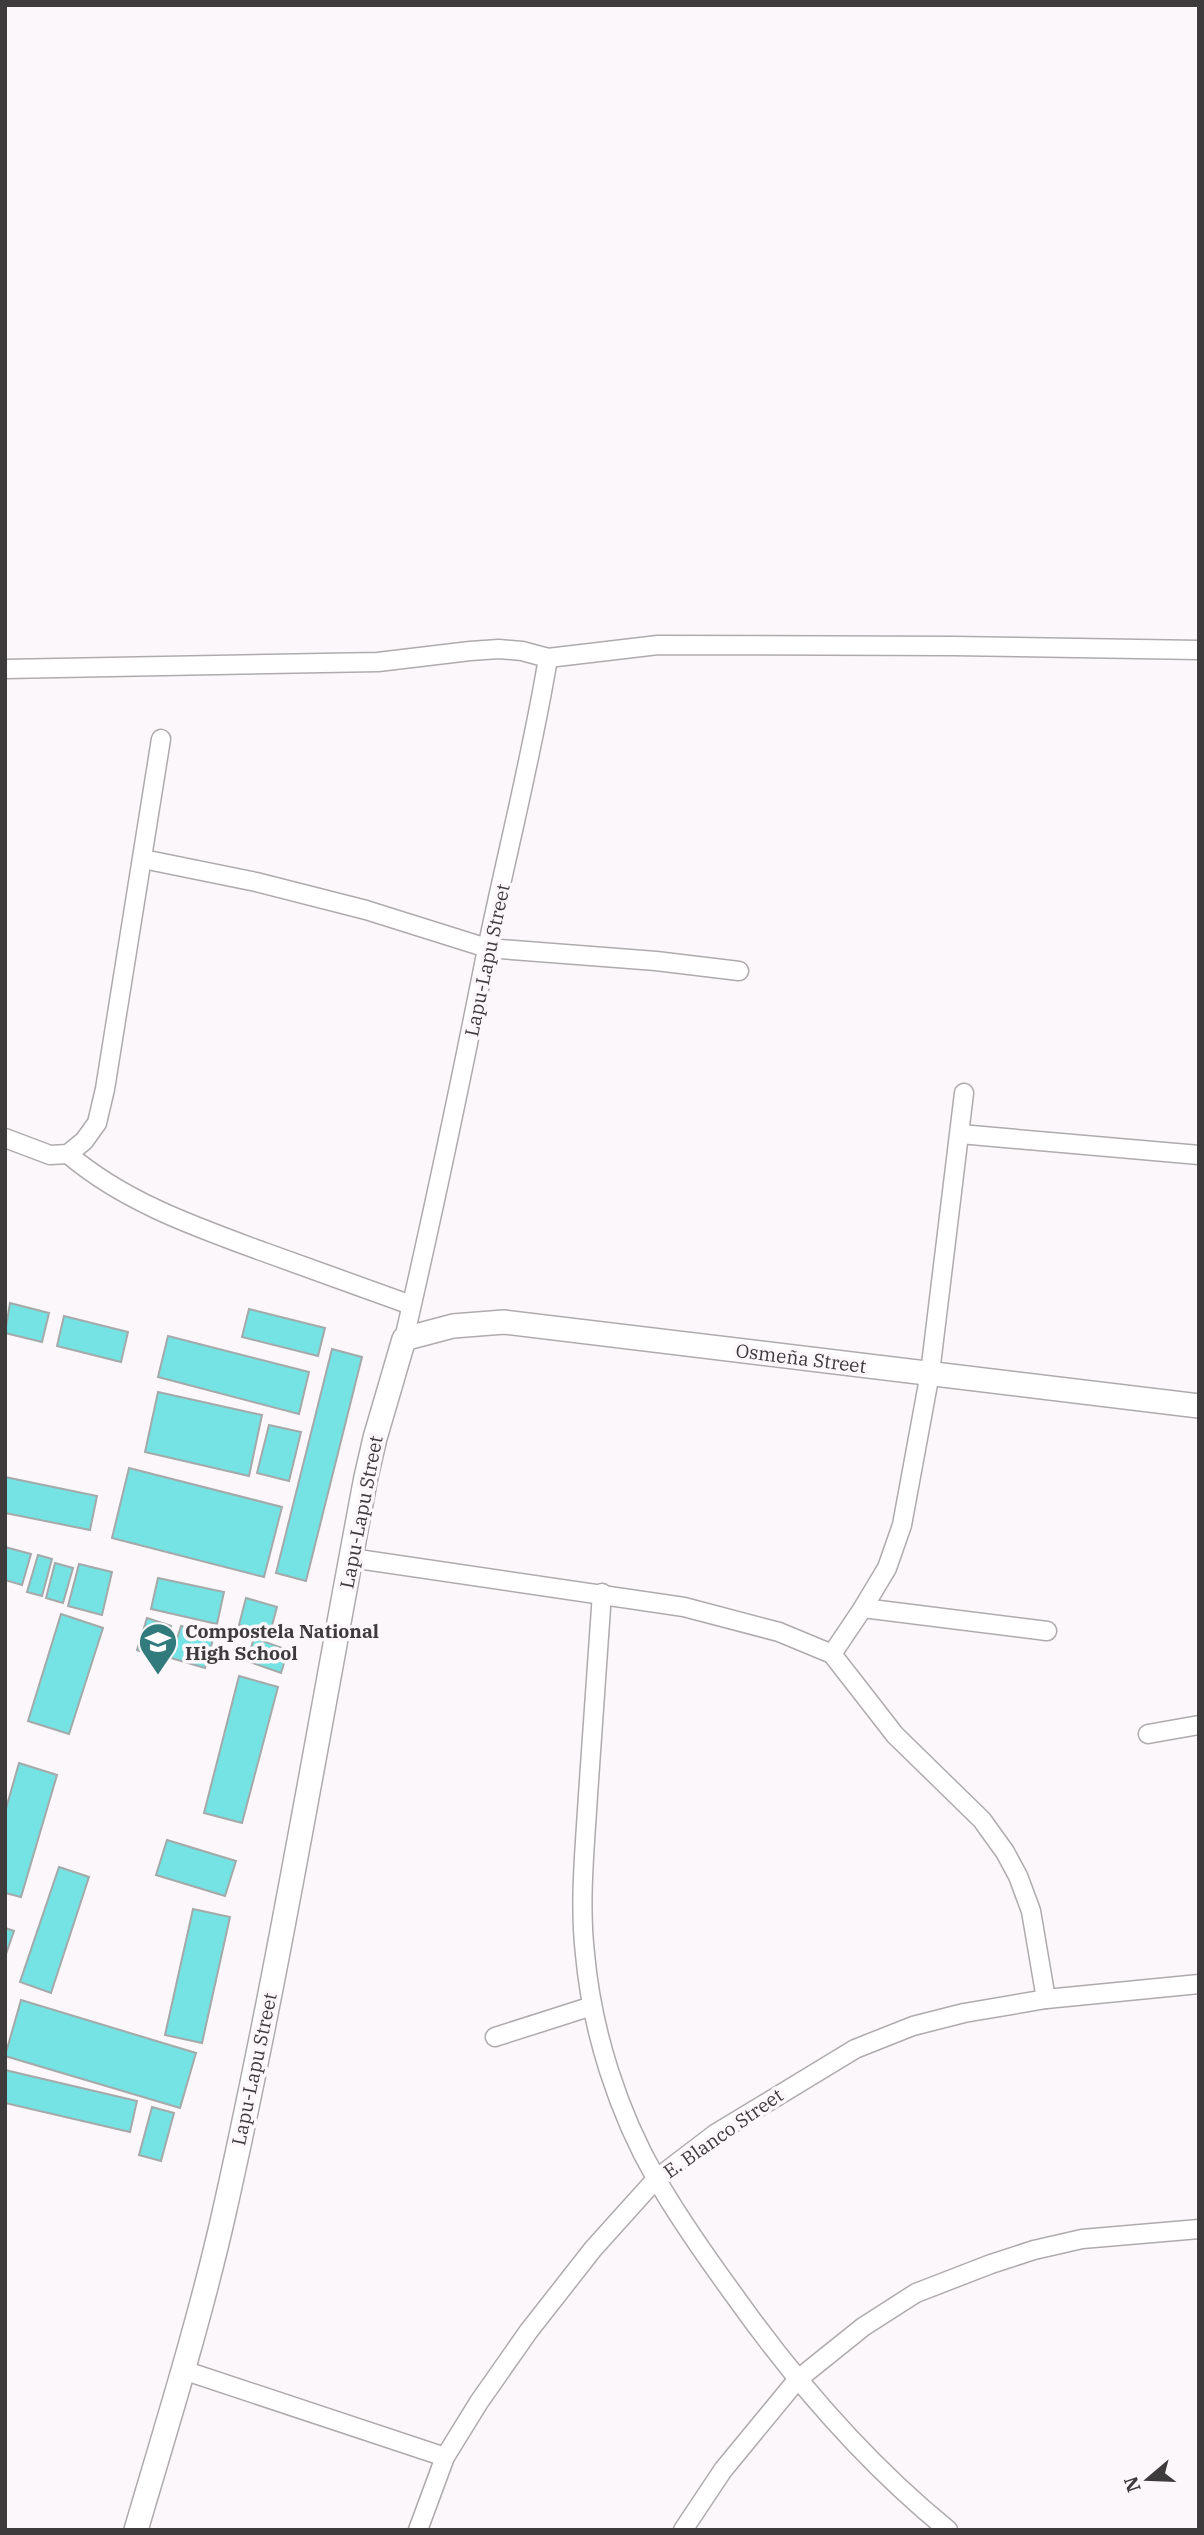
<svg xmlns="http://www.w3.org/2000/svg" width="1204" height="2535" font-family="'IBM Plex Serif',serif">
  <rect width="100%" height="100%" fill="#fbf7fa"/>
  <!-- building -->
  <g fill="#75e2e4" stroke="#a4a9a9" stroke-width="2">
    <polygon points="10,1303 49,1313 42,1342 5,1333"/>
    <polygon points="249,1309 325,1328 318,1356 242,1337"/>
    <polygon points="64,1316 128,1332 121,1362 57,1346"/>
    <polygon points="168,1336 309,1372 299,1414 158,1377"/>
    <polygon points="332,1349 362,1357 306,1581 276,1573"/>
    <polygon points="158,1392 262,1415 249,1476 145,1452"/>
    <polygon points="269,1425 301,1432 289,1481 257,1473"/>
    <polygon points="129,1468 282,1507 264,1577 112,1538"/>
    <polygon points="5,1477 97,1496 90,1530 5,1513"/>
    <polygon points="5,1547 31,1554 22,1585 5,1580"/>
    <polygon points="38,1555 52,1559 42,1596 27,1592"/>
    <polygon points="55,1563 73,1568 63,1603 46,1598"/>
    <polygon points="79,1564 112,1572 102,1615 68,1606"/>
    <polygon points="158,1578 224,1592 217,1624 151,1609"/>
    <polygon points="246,1598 277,1607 270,1633 239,1625"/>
    <polygon points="61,1614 103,1628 69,1734 28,1721"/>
    <polygon points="147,1618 171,1626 161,1658 137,1650"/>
    <polygon points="181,1626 214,1636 205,1668 171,1658"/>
    <polygon points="254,1638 288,1650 281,1673 247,1661"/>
    <polygon points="239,1676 278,1687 242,1823 204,1813"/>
    <polygon points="19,1763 57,1775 21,1897 5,1893 5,1812"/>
    <polygon points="167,1840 236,1861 225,1896 156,1875"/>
    <polygon points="59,1867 89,1877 51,1993 20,1982"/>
    <polygon points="193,1909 230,1917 202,2043 165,2035"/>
    <polygon points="5,1928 14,1931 5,1957"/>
    <polygon points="21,2000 196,2053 180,2108 5,2056"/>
    <polygon points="5,2070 137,2101 130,2132 5,2103"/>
    <polygon points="152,2107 174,2113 161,2161 139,2155"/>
  </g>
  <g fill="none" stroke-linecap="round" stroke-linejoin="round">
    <!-- minor casing -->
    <g stroke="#afabad" stroke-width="21">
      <g id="minor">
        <polyline points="5,669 378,662 470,651 499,649 522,651 548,658 658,645 953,646 1199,650"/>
        <polyline points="143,859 256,882 366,910 487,948 656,961 739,971"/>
        <polyline points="960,1134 1199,1155"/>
        <polyline points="5,1138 50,1155 68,1154 84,1141 97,1123 105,1089 161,739"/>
        <path d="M68 1154C124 1202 196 1227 264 1252 313 1270 362 1287 411 1305"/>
        <path d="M404 1339C434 1209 461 1080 487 949 507 852 532 756 548 658"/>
        <polyline points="351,1558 684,1607 779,1632 832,1654 895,1735 982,1820 1005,1852 1018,1876 1031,1911 1046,1999"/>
        <path d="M602 1593C597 1660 593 1728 588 1795 585 1847 579 1901 585 1954 592 2031 618 2113 657 2180 680 2220 707 2258 734 2295 795 2381 866 2463 948 2530"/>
        <polyline points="863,1608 1047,1631"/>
        <polyline points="832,1654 863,1608 887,1568 902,1525 930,1373 964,1093"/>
        <polyline points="1148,1734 1199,1725"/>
        <polyline points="495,2037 592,2006"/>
        <polyline points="183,2370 445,2457"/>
        <polyline points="418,2530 445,2457 479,2402 528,2332 593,2249 656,2179 715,2134 855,2049 913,2026 964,2013 1046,1999 1199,1984"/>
        <polyline points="683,2530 723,2470 797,2380 863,2327 916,2293 991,2264 1034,2250 1082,2239 1199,2229"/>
      </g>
    </g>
    <!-- tertiary casing -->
    <g stroke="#afabad" stroke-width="26">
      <path id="tertiary" d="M136 2530C166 2428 198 2326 222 2222 278 1975 319 1725 366 1477L375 1438 404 1339 453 1326 504 1322 1199 1406"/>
    </g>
    <!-- minor -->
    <use href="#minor" stroke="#fff" stroke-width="18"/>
    <!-- tertiary -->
    <use href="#tertiary" stroke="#fff" stroke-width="23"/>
  </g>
  <!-- icons -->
  <defs>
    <g id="school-pin" transform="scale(2.0125)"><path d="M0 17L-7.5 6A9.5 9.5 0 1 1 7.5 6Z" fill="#327b7d" stroke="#fbf7fa"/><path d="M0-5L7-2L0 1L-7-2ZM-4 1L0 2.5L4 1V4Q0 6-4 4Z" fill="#fff"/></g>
  </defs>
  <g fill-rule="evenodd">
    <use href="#school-pin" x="158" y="1642"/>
  </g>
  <g text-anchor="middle" stroke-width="7" stroke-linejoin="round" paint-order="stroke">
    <!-- street labels -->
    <g font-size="19" fill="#3d3b3c" stroke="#fbf7fa">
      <text transform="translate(487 960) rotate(-78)" y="7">Lapu-Lapu Street</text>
      <text transform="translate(801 1358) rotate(7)" y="7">Osmeña Street</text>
      <text transform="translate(361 1512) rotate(-79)" y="7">Lapu-Lapu Street</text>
      <text transform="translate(254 2069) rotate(-78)" y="7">Lapu-Lapu Street</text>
      <text transform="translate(723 2133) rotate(-35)" y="7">E. Blanco Street</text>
    </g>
    <!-- poi labels -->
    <g font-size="19" font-weight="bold" fill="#3d3b3c" stroke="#fbf7fa" text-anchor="start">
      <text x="185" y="1638">Compostela National<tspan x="185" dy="22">High School</tspan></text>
    </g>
  </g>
  <!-- border -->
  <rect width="1204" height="2535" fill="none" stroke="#3d3b3c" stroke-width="14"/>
  <!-- north arrow -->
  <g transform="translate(1148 2479) rotate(251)" stroke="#fbf7fa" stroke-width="5" paint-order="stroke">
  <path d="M0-5L12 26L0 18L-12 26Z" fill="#3d3b3c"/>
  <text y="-10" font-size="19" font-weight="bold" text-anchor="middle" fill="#3d3b3c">N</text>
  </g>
</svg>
